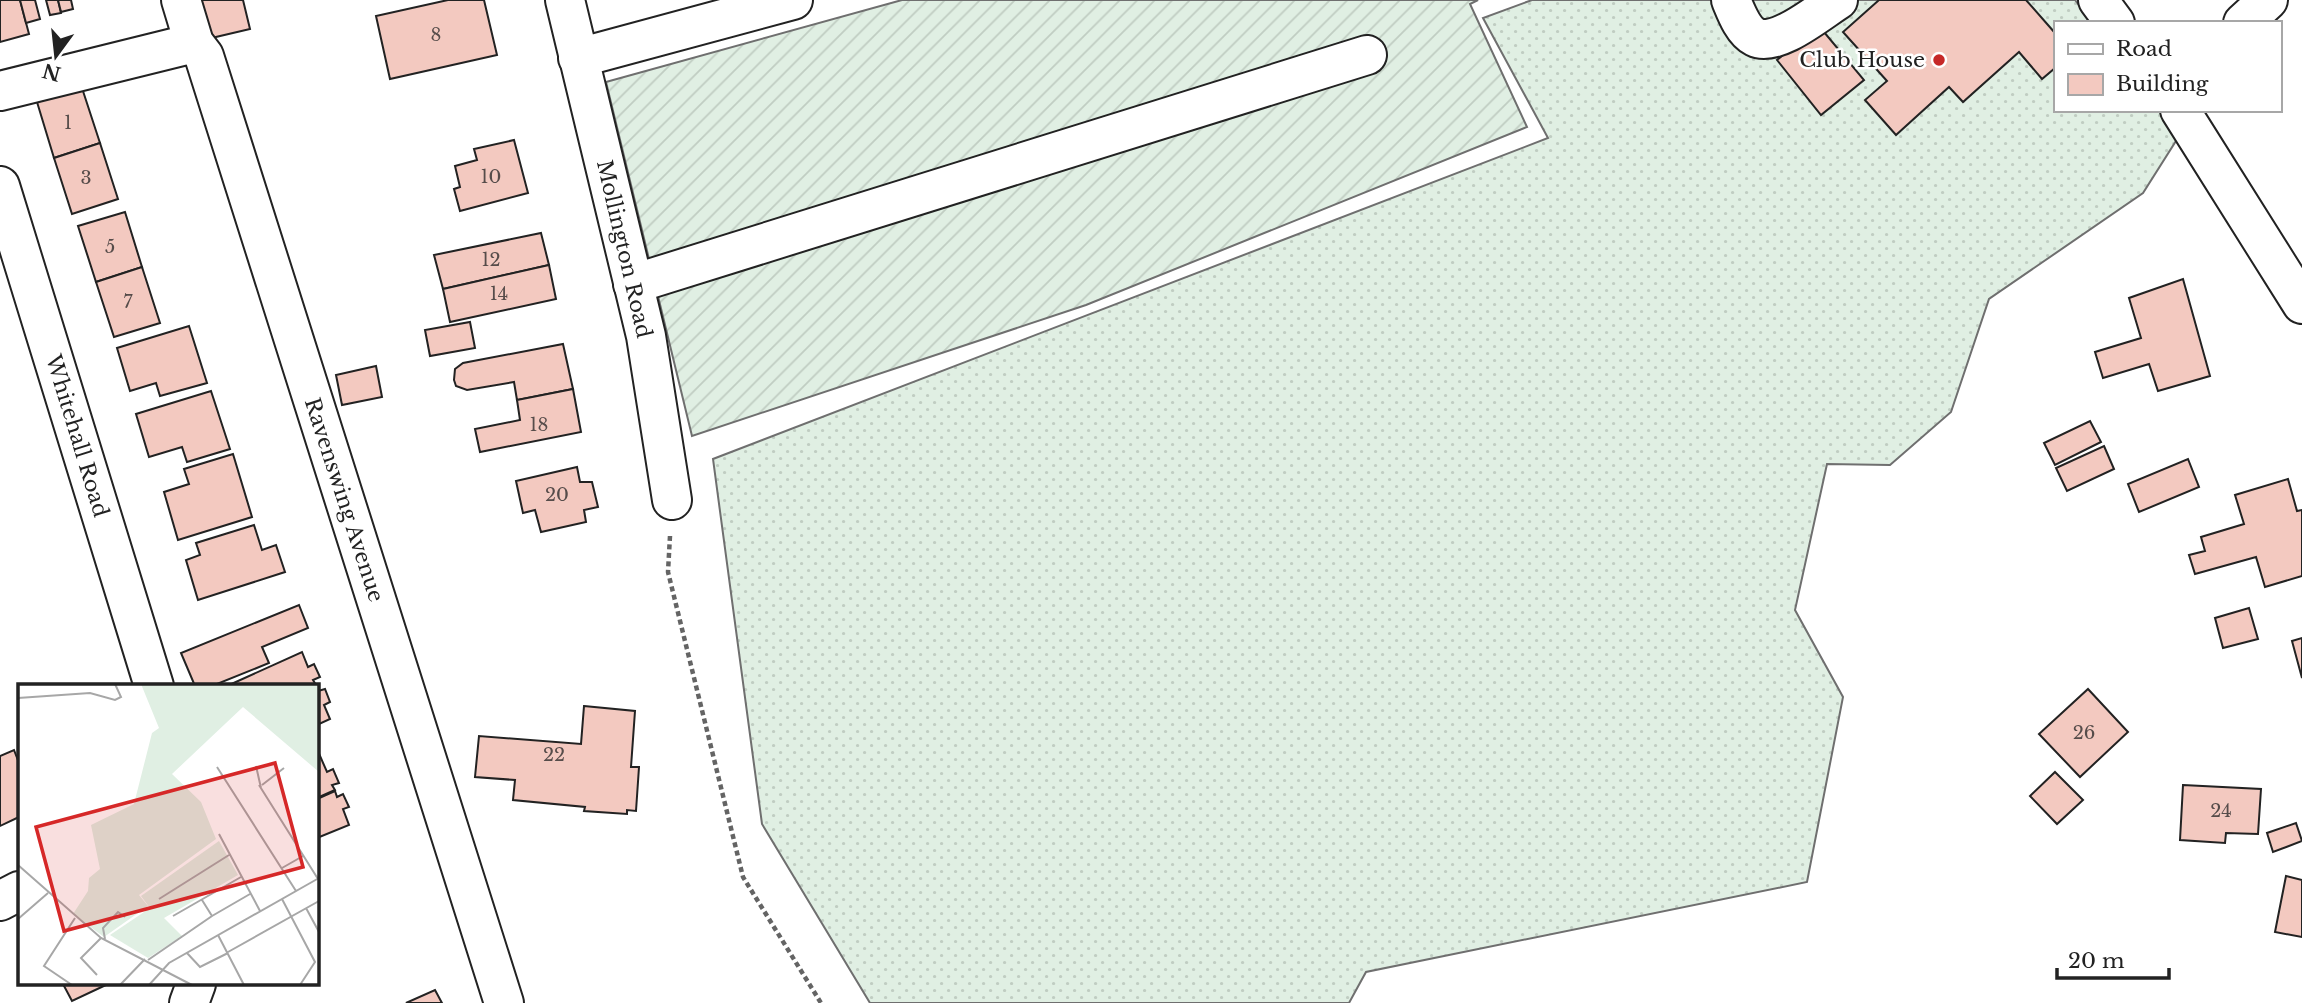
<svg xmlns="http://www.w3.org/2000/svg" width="2302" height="1003" font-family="'Libre Baskerville',serif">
  <defs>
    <pattern id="grass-dots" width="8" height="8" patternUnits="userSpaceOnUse" patternTransform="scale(1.75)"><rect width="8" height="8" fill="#e0efe3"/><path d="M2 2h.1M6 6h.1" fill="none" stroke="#c0cdc2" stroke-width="1.8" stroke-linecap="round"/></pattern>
    <pattern id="garden-furrows" width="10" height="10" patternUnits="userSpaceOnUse" patternTransform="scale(1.75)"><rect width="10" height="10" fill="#e0efe3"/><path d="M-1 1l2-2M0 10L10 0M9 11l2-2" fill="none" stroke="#c0cdc2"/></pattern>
  </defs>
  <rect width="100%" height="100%" fill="#fff"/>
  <!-- grass -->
  <polygon fill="url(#grass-dots)" stroke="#6f6f6f" stroke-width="2" points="1532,0 2075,0 2093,23 2055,23 2055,110 2163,110 2181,133 2143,193 1989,299 1951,412 1890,465 1827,464 1795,610 1843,697 1807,882 1366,972 1349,1003 870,1003 762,824 713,459 1548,138 1483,18"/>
  <!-- garden -->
  <polygon fill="url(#garden-furrows)" stroke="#6f6f6f" stroke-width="2" points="902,0 1478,0 1470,4 1527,127 1086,305 692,436 606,82"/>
  <!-- building -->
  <g fill="#f3c9c0" stroke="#222" stroke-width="2">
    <polygon points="0,0 20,0 29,34 0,42"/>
    <polygon points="20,0 35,0 40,19 26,23"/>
    <polygon points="46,0 58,0 61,13 50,15"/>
    <polygon points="58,0 71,0 73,9 61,12"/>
    <polygon points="193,0 243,0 250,29 203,40"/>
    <polygon points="448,0 484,0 497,55 390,79 376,16"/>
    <polygon points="1879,0 2026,0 2055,33 2055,68 2042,79 2019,52 1963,102 1949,87 1896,135 1865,100 1887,81 1843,32"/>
    <polygon points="1819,26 1864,80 1821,115 1777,60"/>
    <polygon points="82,88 100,143 54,158 37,102"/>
    <polygon points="514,140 528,193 460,211 454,189 460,187 455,166 477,160 474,149"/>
    <polygon points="100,143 118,199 72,214 54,158"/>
    <polygon points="125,212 142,267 96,282 78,226"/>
    <polygon points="541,233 549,265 443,289 434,255"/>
    <polygon points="549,265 556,299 450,322 443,289"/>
    <polygon points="142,267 160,323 114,337 96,282"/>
    <polygon points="2183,279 2210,376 2158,391 2149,364 2103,378 2095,352 2141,338 2129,298"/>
    <polygon points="470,322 475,348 430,356 425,330"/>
    <polygon points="189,326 207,383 160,396 156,383 130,391 117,348"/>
    <polygon points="563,344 573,389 517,400 514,382 467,390 456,386 454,380 455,369 463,363"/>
    <polygon points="376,366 382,397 342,405 336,375"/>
    <polygon points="573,389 581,432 480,452 475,429 520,420 517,400"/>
    <polygon points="211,391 230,449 187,462 182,447 149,457 136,414"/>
    <polygon points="2090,421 2101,442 2055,465 2044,443"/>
    <polygon points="2104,446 2114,469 2067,491 2056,468"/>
    <polygon points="233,454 252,517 178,540 164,492 189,484 184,469"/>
    <polygon points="2188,459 2199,487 2139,512 2128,484"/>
    <polygon points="577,467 580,482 592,482 598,507 584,510 586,522 541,532 535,510 523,513 516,481"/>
    <polygon points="2288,479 2297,511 2302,510 2302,576 2265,587 2256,557 2195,574 2189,555 2205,551 2201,537 2244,524 2235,495"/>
    <polygon points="254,525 262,550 276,545 285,572 198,600 186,560 200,555 196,543"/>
    <polygon points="299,605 308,628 262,647 269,663 212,686 195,686 181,653"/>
    <polygon points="2249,608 2258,639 2223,648 2215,618"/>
    <polygon points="2302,638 2302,678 2292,641"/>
    <polygon points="302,652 308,667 314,664 320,677 313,680 316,685 227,686"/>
    <polygon points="317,687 318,691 325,689 330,702 324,705 330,719 317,725"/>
    <polygon points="2088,689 2128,732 2080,777 2039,734"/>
    <polygon points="584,706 635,711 631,767 639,767 636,811 627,810 627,814 584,811 585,807 513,800 515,780 475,777 479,736 581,744"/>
    <polygon points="317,749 327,772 333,769 339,783 332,785 335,790 317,798"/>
    <polygon points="14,750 19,763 19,817 0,826 0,756"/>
    <polygon points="2055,772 2083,800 2057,824 2030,796"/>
    <polygon points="2183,785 2261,789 2258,834 2226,833 2225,843 2180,840"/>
    <polygon points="335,791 337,797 343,794 349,807 343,809 349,825 317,838 317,799"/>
    <polygon points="2296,823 2302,841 2273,852 2267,833"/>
    <polygon points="2286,876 2302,880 2302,937 2275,932"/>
    <polygon points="63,984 108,984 72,1001"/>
    <polygon points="435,990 442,1003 406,1003"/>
  </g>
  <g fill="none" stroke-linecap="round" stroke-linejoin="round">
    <!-- minor casing -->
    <g stroke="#222" stroke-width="42">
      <g id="minor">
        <polyline points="181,0 194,43 204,56 504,1003"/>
        <polyline points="565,0 646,336 672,500"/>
        <path d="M1731 0C1736 12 1743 31 1755 37 1776 48 1819 12 1838 0"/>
        <polyline points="2098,0 2115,23"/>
        <polyline points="2243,23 2268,0"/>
        <polyline points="578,58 793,0"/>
        <polyline points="0,91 194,43"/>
        <polyline points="2180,110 2302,304"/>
        <polyline points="0,186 154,686"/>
        <polyline points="633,284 1367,55"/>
        <polyline points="0,901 19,891"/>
        <polyline points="189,1003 196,984"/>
      </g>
    </g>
    <!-- path -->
    <polyline stroke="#646464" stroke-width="4.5" stroke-dasharray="5 3.5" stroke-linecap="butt" points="670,536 668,572 743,877 821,1003"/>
    <!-- minor -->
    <use href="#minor" stroke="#fff" stroke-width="38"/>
  </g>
  <!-- markers -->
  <circle fill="#c62828" stroke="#fff" stroke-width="2.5" cx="1939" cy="60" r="7"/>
  <g text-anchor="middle" stroke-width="5" stroke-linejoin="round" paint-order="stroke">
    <!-- number labels -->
    <g font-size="18" fill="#564c4a">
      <text x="436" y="41">8</text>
      <text x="68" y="129">1</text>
      <text x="491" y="183">10</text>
      <text x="86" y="184">3</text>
      <text x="110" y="253">5</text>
      <text x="491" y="266">12</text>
      <text x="499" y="300">14</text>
      <text x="128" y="308">7</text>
      <text x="539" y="431">18</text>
      <text x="557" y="501">20</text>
      <text x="2084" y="739">26</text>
      <text x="554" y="761">22</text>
      <text x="2221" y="817">24</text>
    </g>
    <!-- poi labels -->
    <g font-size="21" fill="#222" stroke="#fff" text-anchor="end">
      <text x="1925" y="67">Club House</text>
    </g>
    <!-- street labels -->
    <g font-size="21" fill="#222" stroke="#fff">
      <text transform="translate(624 249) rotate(77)" y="7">Mollington Road</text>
      <text transform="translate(77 436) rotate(73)" y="7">Whitehall Road</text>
      <text transform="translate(344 500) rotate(72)" y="7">Ravenswing Avenue</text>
    </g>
  </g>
  <!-- overview -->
  <g transform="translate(18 684)">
    <rect width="301" height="301" fill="#fff"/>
    <path d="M123 0H301V88L225 23 154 90 183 118 198 155 121 211 130 222 86 253 55 230 70 207 71 194 82 185 73 141 116 120 134 49 141 44Z" fill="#e0efe3"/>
    <path d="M126 0H142L144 25 138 32Z" fill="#e0efe3"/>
    <path d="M201 157 220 191 146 234 164 252 130 274 92 251 132 224 123 212Z" fill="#e0efe3"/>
    <path fill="none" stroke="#a7a7a7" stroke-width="2" d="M0 14 72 9 97 16 103 13 97 0M238 82 243 104M199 83 278 207M241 101 300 195M244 101 266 84M201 150 242 227M0 181 83 254 174 301M264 184 285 172M141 215 211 171M264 215 297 278 282 301M288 224 301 248M155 232 223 193M194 232 232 210M0 235 30 209M200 251 226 301M87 255 85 244 100 228 107 233M210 268 301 217M169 269 182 283 210 269M130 276 194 232 184 216M79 291 63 274 83 254M54 301 26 282 57 234M102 301 127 275M131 301 151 279 301 194"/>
    <path fill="#d62828" fill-opacity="0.15" stroke="#d62828" stroke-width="3.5" d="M257 79 285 183 46 247 18 143Z"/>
    <rect width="301" height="301" fill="none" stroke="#222" stroke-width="3.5"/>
  </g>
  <!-- legend -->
  <rect x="2054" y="21" width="228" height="91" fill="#ffffff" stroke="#a7a7a7" stroke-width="2"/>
  <rect x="2068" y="44" width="35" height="10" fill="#ffffff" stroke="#a7a7a7" stroke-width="2"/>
  <text x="2116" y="56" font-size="21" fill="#222222">Road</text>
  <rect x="2068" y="74" width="35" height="21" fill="#f3c9c0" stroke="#a7a7a7" stroke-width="2"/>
  <text x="2116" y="91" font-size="21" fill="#222222">Building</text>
  <!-- north arrow -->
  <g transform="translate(56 56) rotate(195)" stroke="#ffffff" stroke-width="5" paint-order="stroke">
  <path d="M0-5L12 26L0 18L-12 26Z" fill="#222222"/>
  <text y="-10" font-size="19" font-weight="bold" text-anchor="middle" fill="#222222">N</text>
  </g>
  <!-- scale -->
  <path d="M2057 968v10h112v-10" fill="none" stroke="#222222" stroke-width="3.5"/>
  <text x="2068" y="968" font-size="21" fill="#222222" stroke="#ffffff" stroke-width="5" paint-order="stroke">20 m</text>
</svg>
